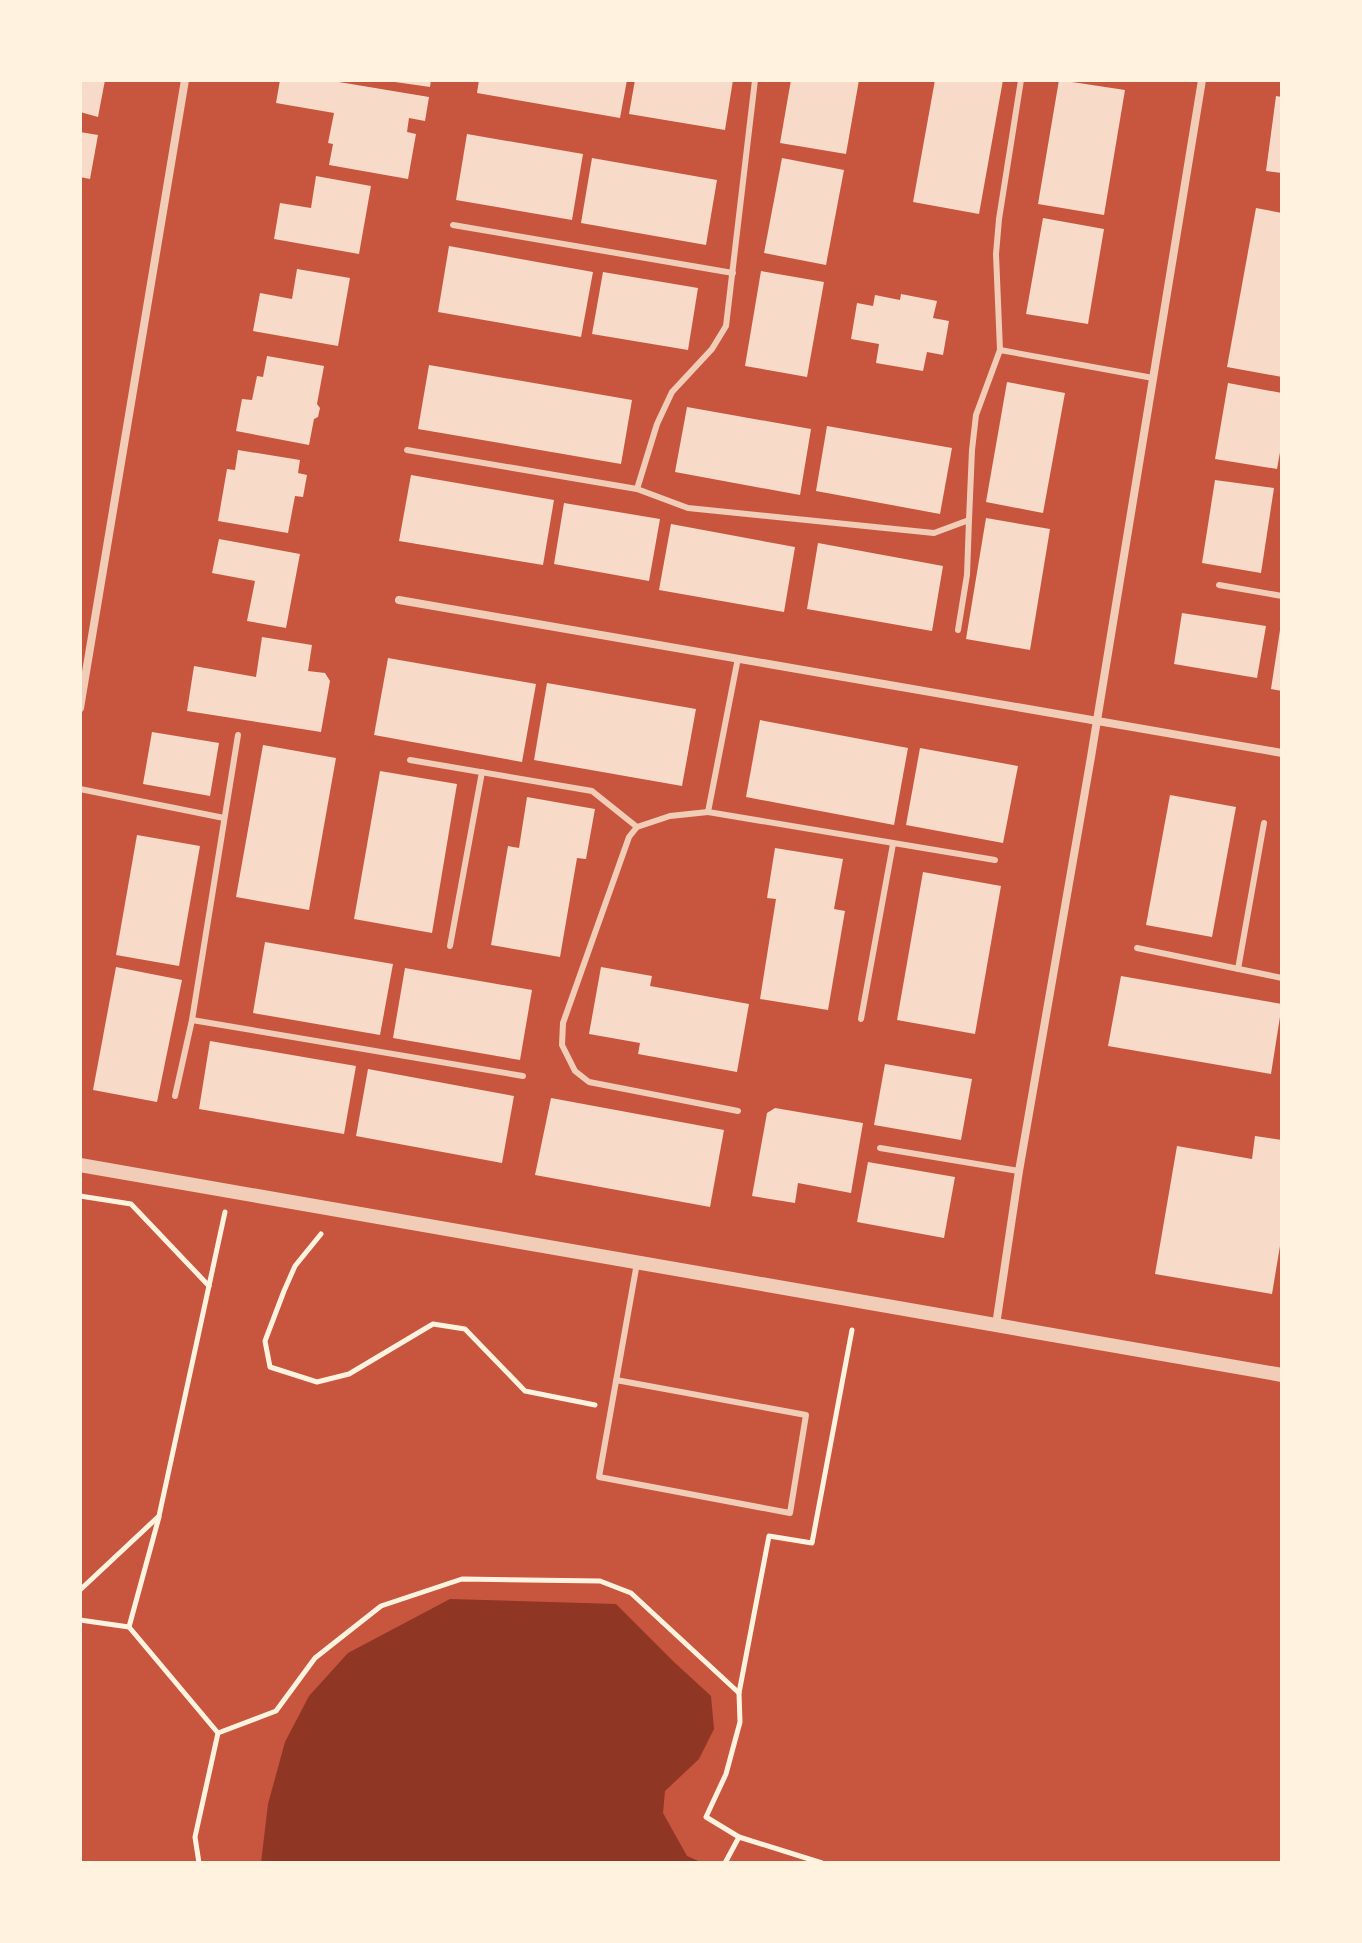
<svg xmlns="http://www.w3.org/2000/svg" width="1362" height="1943" font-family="Bitter,serif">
  <rect width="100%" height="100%" fill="#c8553d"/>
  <!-- water -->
  <polygon fill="#8f3625" points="450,1599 616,1604 674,1662 711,1696 714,1729 699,1759 665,1791 663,1813 687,1856 703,1863 261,1863 268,1804 285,1742 309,1696 348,1653"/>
  <!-- building -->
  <g fill="#f7dbc8">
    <polygon points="80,80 105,80 98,117 80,112"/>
    <polygon points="280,80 327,80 429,97 425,121 409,118 407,132 416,134 408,179 329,165 333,144 328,143 334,113 276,103"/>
    <polygon points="395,80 431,80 430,87 395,82"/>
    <polygon points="479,80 627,80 620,118 477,93"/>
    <polygon points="635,80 733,80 725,130 629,114"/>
    <polygon points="791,80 859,80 846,154 780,143"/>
    <polygon points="935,80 1003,80 979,214 913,202"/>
    <polygon points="1059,80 1125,90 1104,215 1038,204"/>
    <polygon points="1276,96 1282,97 1282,173 1266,171"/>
    <polygon points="80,132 98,135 90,179 80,177"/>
    <polygon points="467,134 583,154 572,220 456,200"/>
    <polygon points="592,158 717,180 706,245 581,223"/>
    <polygon points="782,158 844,170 826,265 764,253"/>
    <polygon points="316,176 371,186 359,254 274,239 280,203 311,208"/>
    <polygon points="1256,208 1282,213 1282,377 1227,367"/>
    <polygon points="1043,218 1104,229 1088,324 1026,314"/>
    <polygon points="449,246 593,272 581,337 438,312"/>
    <polygon points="297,269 350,278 338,346 253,331 260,293 292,299"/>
    <polygon points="761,271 824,282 807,377 745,366"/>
    <polygon points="603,272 698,288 688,350 592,334"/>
    <polygon points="901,294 937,301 933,318 949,321 943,355 927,352 923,371 876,363 879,344 851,339 857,303 873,306 875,295 900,300"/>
    <polygon points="267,356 324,366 317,404 320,408 318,417 314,419 309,445 236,431 242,399 252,400 257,376 263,377"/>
    <polygon points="429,365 632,400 621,464 418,429"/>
    <polygon points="1007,382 1065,393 1043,513 986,502"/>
    <polygon points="1228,383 1282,393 1282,441 1277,469 1215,459"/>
    <polygon points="687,407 811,429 800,495 675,472"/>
    <polygon points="827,426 952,448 940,514 816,491"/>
    <polygon points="238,450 300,460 298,473 307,475 303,497 295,496 288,533 218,521 227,469 235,470"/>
    <polygon points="411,475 554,500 543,565 399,541"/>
    <polygon points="1215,480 1274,488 1261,573 1202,563"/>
    <polygon points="564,503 660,519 649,581 554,564"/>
    <polygon points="986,518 1050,529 1030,650 966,639"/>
    <polygon points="671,524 795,547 784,612 659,590"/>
    <polygon points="219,539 300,554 286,628 247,621 255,581 212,573"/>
    <polygon points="818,543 943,566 932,631 807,609"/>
    <polygon points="1182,613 1266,626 1257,678 1174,664"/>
    <polygon points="1280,630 1282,630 1282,691 1271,689"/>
    <polygon points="262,637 312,645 308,671 325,673 330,681 321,732 187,711 194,666 256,677"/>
    <polygon points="388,658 536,684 522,762 374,735"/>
    <polygon points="547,683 696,709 682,786 534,760"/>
    <polygon points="760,720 908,748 894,825 746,797"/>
    <polygon points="152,732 219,743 210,796 143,784"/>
    <polygon points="263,745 336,758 309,910 236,897"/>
    <polygon points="920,748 1018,766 1003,843 906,825"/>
    <polygon points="380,771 457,784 432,933 354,919"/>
    <polygon points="1170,795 1236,807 1212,937 1146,925"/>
    <polygon points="527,797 595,809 586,859 577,858 560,957 491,945 508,846 519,848"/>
    <polygon points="137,835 200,846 179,966 116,955"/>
    <polygon points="775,848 843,859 834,909 845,911 828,1010 760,999 776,899 767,898"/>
    <polygon points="923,872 1001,886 975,1034 897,1020"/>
    <polygon points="265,942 393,964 380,1035 253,1013"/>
    <polygon points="116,967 182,980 157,1102 93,1090"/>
    <polygon points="601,967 652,976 650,986 749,1004 737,1072 638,1054 640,1043 589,1034"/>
    <polygon points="405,968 532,990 520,1060 393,1038"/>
    <polygon points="1121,976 1282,1004 1271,1074 1108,1046"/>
    <polygon points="210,1041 356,1066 344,1134 199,1109"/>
    <polygon points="885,1064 972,1079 961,1140 874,1125"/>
    <polygon points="368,1069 514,1096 502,1163 356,1136"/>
    <polygon points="551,1098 724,1130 710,1207 535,1175"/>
    <polygon points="775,1108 863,1123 851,1193 798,1183 795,1203 752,1196 767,1113"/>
    <polygon points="1255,1136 1282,1140 1282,1234 1272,1294 1155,1274 1177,1146 1252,1159"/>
    <polygon points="868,1162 955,1177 944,1238 857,1222"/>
  </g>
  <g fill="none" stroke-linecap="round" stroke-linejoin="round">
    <!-- path -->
    <g stroke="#fff3e0" stroke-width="5">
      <polyline points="80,1196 131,1204 209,1286"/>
      <polyline points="321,1234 295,1266 284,1291 265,1341 270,1367 317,1382 349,1374 433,1324 465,1329 525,1391 595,1405"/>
      <polyline points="80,1590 159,1516 225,1212"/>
      <polyline points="80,1620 129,1627 159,1517"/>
      <polyline points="129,1627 218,1733 195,1837 199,1863"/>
      <polyline points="739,1693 769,1536 812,1543 852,1330"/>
      <polyline points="218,1733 276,1711 315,1658 381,1606 462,1579 600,1581 631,1593 739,1693 740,1722 726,1774 706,1817 739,1837 822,1863"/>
      <polyline points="725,1863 739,1837"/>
    </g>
    <!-- service -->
    <g stroke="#f1ccb7" stroke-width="6">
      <polyline points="755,80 726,326 712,349 672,392 657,424 637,489 688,508 934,533 969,520 972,450 976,415 1000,350"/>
      <polyline points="1021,80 999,219 996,254 1000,350 1153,378"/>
      <polyline points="453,225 733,273"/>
      <polyline points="407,450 637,489"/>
      <polyline points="1219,585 1282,596"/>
      <polyline points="958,630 967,575 969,520"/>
      <polyline points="738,658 708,812 995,860"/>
      <polyline points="410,760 592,791 637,827"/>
      <polyline points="80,789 224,818"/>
      <polyline points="708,812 670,816 637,827 629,837 563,1023 562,1045 575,1071 589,1082 738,1111"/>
      <polyline points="450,946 482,772"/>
      <polyline points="1137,948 1282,978"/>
      <polyline points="1238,969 1264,823"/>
      <polyline points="861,1019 893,844"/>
      <polyline points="192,1020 523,1076"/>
      <polyline points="175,1096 192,1020 238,735"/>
      <polyline points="880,1148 1019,1171"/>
      <polyline points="616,1380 806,1415 790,1513 599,1477 637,1263"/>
    </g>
    <!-- minor -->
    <g stroke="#f1ccb7" stroke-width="8">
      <polyline points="399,600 1282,753"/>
      <polyline points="80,708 185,80"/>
      <polyline points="996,1325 1019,1171 1091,757 1202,80"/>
    </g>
    <!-- tertiary -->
    <polyline stroke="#f1ccb7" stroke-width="14" points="80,1165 1282,1375"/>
  </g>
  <!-- border -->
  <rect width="1362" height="1943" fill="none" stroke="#fff3e0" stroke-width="164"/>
</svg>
